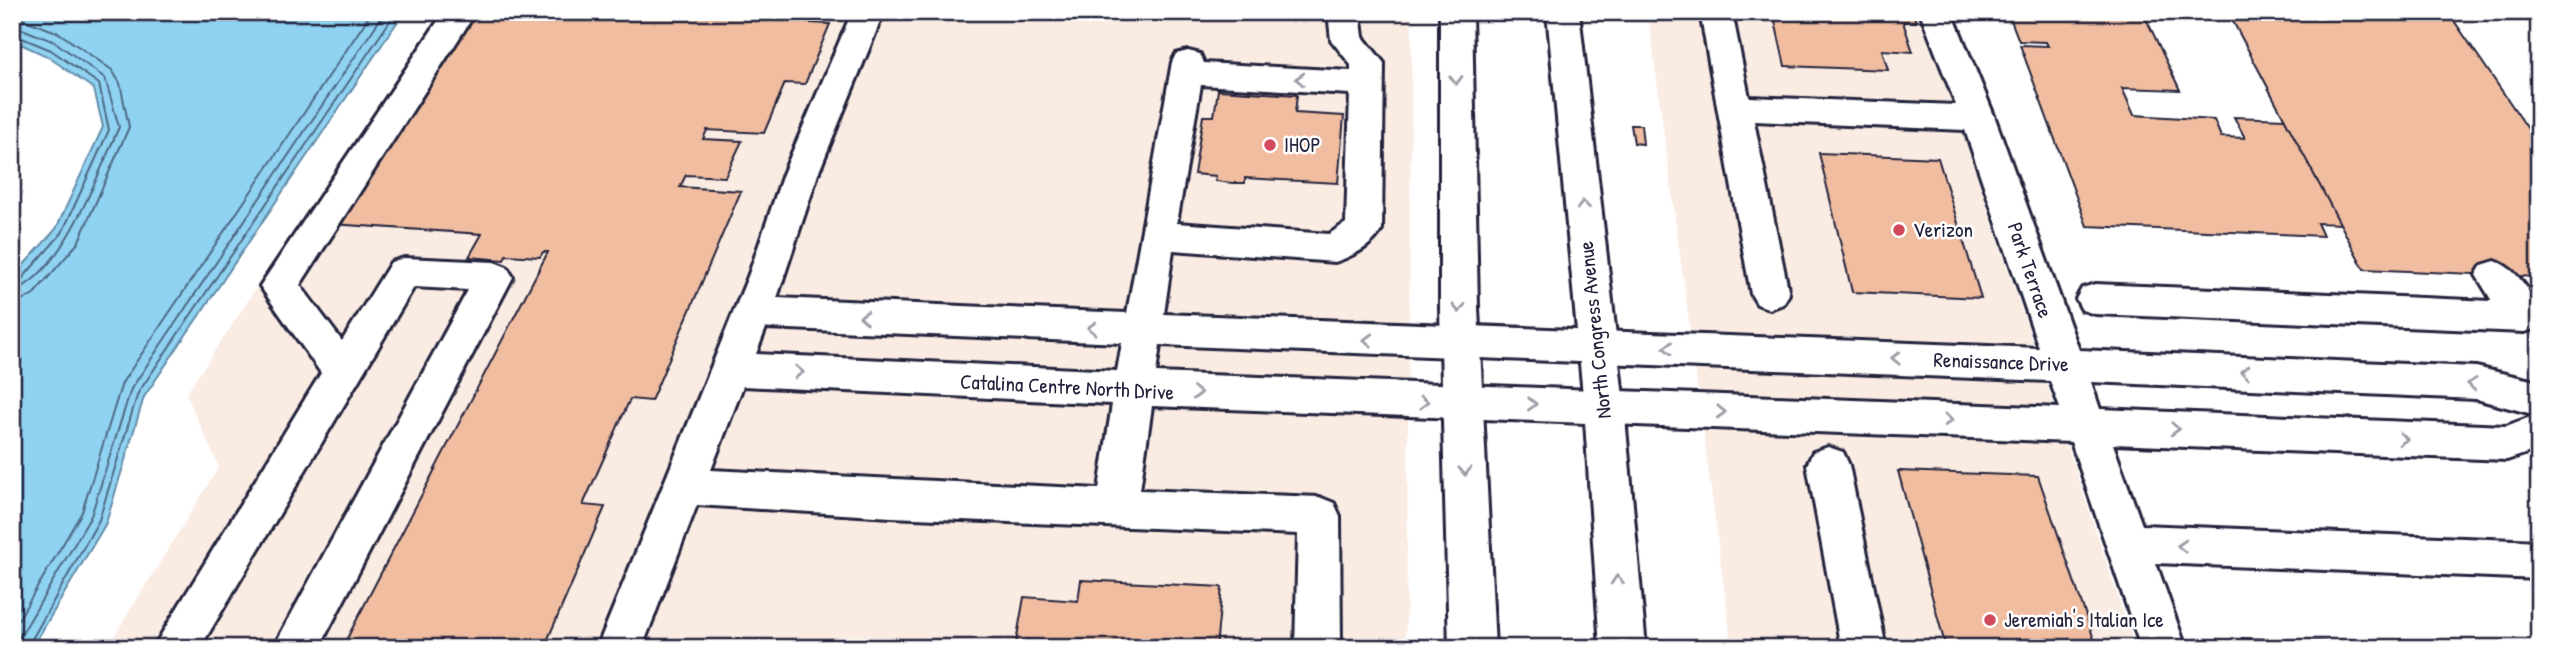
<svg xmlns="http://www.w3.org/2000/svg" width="2551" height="660" font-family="'Patrick Hand',sans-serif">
  <rect width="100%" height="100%" fill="#fff"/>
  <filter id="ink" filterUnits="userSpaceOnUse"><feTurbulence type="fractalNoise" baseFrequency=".0143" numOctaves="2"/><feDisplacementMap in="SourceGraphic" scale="14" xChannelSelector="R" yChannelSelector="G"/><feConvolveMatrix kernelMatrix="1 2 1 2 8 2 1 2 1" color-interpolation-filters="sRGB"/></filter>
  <g filter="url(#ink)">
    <!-- built -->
    <g fill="#faebe3">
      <polygon points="440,12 1412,12 1406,648 107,648 219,467 186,394"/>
      <polygon points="1648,12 1922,12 2135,648 1732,648"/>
    </g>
    <!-- water -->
    <polygon fill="#8fd2f1" stroke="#638ca8" stroke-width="2" points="12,12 404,12 144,397 106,523 32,648 12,648 12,278 56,229 103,127 94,89 47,56 12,40"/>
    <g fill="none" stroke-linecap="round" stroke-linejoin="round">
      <!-- shore -->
      <g stroke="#4e6884" stroke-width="2">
        <polyline points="12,15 59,33 112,70 120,83 129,127 78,243 32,296 12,303"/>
        <path d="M12 25 55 42 105 78 119 127C98 174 62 275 12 292"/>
        <polyline points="12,34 51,50 99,84 109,130 62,233 20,281 12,283"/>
        <polyline points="12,630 82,512 122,383 372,12"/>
        <polyline points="18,648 20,637 91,516 131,389 385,12"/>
        <polyline points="27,648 99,520 138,393 396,12"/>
      </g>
    </g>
    <!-- building -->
    <g fill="#f0bda1" stroke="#22223b" stroke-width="2">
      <polygon points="520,12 815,12 811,23 830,24 805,84 785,83 764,133 707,130 703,139 742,141 725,177 686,175 680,187 741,191 651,401 630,399 583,505 605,507 544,648 342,648 548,252 543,252 540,257 506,255 504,260 469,257 482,234 332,224 470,13 517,16"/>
      <polygon points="1773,12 1913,12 1916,22 1903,22 1913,52 1882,50 1888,70 1785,66"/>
      <polygon points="2008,12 2143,12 2180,90 2122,88 2134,115 2214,120 2221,137 2245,138 2234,117 2285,119 2341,224 2317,223 2323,236 2087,226 2020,45 2048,46 2046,42 2019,41"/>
      <polygon points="2228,12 2448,12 2539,145 2539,277 2364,269"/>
      <polygon points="1218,90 1297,95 1295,113 1344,116 1338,183 1245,178 1245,183 1232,183 1215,181 1216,176 1194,174 1203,116 1214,116"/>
      <polygon points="1631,125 1641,125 1643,144 1634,143"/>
      <polygon points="1819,153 1938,158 1981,298 1852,292"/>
      <polygon points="1898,471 2038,476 2097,648 1946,648"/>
      <polygon points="1081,580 1222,587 1216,648 1015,648 1024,597 1078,601"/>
      <polygon points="2242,638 2372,644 2373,648 2245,648"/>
    </g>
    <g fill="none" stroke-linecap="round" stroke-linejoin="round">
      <!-- minor casing -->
      <g stroke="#22223b" stroke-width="6">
        <g id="minor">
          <polygon points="444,12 476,12 300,285 342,341 391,262 404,258 494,262 507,267 513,277 319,648 273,648 468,290 414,287 200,648 153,648 321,373 260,286"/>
          <path d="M852 12H884L818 174 777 298 1127 313 1172 62 1176 54 1188 51 1200 54 1204 63 1351 71V65L1331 40 1328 12H1360L1363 37 1384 63 1382 229C1373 246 1353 256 1335 262L1173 250 1164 314 2039 348 1965 130 1754 121 1789 294 1783 304 1770 309 1757 304 1751 294 1700 12H1732L1749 97 1956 105 1920 12H1952L1995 118 2079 350 2476 367 2539 382V449L2507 460 2113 444 2142 525 2539 541V579L2156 563 2186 648H2141L2071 442 1152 406 1140 490 1319 497 1334 503 1340 516 1341 648H1295L1298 534 891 517 697 505 642 648H597L749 274 783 174ZM1201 85 1350 94 1346 223 1329 234 1177 223ZM766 328 1122 343 1117 371 756 354ZM1160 345 2050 381 2060 408 1156 373ZM2091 382 2476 399 2536 415 2506 426 2100 409ZM743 386 1112 404 1099 489 711 470Z"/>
          <path d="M2495 261C2518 268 2543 304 2538 328L2524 332 2095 314 2082 310 2076 299 2082 288 2095 284 2492 301 2476 275 2482 265Z"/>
          <polygon points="1828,447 1843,452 1849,465 1886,648 1841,648 1807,465 1813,452"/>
        </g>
      </g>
      <!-- major casing -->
      <g stroke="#22223b" stroke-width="6">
        <g id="major">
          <polygon points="1440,12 1472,12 1478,308 1495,648 1449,648 1440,308"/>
          <polygon points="1547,12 1579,12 1624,406 1646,648 1600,648 1584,406"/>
        </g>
      </g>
      <!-- minor -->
      <use href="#minor" fill="#fff" fill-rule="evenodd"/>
      <!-- major -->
      <use href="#major" fill="#fff" fill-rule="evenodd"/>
    </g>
    <!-- one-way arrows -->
    <defs><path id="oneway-chevron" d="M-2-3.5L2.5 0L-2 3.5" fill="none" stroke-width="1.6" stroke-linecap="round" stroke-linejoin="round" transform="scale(1.75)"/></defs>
    <g stroke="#9c9ca7">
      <use href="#oneway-chevron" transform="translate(1300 79) rotate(-177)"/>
      <use href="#oneway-chevron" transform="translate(1456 80) rotate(89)"/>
      <use href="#oneway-chevron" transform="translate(1583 205) rotate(-96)"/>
      <use href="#oneway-chevron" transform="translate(1459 308) rotate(88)"/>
      <use href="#oneway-chevron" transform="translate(864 317) rotate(-177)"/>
      <use href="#oneway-chevron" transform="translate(1092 328) rotate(-177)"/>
      <use href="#oneway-chevron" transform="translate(1368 340) rotate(-178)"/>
      <use href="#oneway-chevron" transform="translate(1668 348) rotate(-178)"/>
      <use href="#oneway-chevron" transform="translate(1896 358) rotate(-178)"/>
      <use href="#oneway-chevron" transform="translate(799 372) rotate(3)"/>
      <use href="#oneway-chevron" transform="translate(2245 372) rotate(-177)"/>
      <use href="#oneway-chevron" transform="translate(2472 384) rotate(-173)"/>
      <use href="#oneway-chevron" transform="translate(1197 393) rotate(2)"/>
      <use href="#oneway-chevron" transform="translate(1424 402) rotate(1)"/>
      <use href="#oneway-chevron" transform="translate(1532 404) rotate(1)"/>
      <use href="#oneway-chevron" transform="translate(1721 412) rotate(2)"/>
      <use href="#oneway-chevron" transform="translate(1948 420) rotate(2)"/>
      <use href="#oneway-chevron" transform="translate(2175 429) rotate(3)"/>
      <use href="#oneway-chevron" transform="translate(2403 439) rotate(3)"/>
      <use href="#oneway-chevron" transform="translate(1465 471) rotate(88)"/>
      <use href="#oneway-chevron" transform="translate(2182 546) rotate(-177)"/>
      <use href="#oneway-chevron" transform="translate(1617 580) rotate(-95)"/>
    </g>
  </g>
  <!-- markers -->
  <g fill="#d1495b" stroke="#fff" stroke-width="2.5">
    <circle cx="1270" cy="145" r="7"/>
    <circle cx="1899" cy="230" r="7"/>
    <circle cx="1990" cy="620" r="7"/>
  </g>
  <g text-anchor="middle" stroke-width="5" stroke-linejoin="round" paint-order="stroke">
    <!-- poi labels -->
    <g font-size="21" fill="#22223b" stroke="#fff" text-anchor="start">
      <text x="1284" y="152">IHOP</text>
      <text x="1913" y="237">Verizon</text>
      <text x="2004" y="627">Jeremiah's Italian Ice</text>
    </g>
    <!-- street labels -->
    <g font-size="21" fill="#22223b" stroke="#fff">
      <text transform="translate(2030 270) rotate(71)" y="7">Park Terrace</text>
      <text transform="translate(1595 330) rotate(-96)" y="7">North Congress Avenue</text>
      <text transform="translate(2001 362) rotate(2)" y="7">Renaissance Drive</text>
      <text transform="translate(1067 387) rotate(3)" y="7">Catalina Centre North Drive</text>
    </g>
  </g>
  <!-- margin -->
  <rect width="2551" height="660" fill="none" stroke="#fff" stroke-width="42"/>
  <rect x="21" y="21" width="2509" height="618" fill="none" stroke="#22223b" stroke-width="2.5" filter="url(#ink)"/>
</svg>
